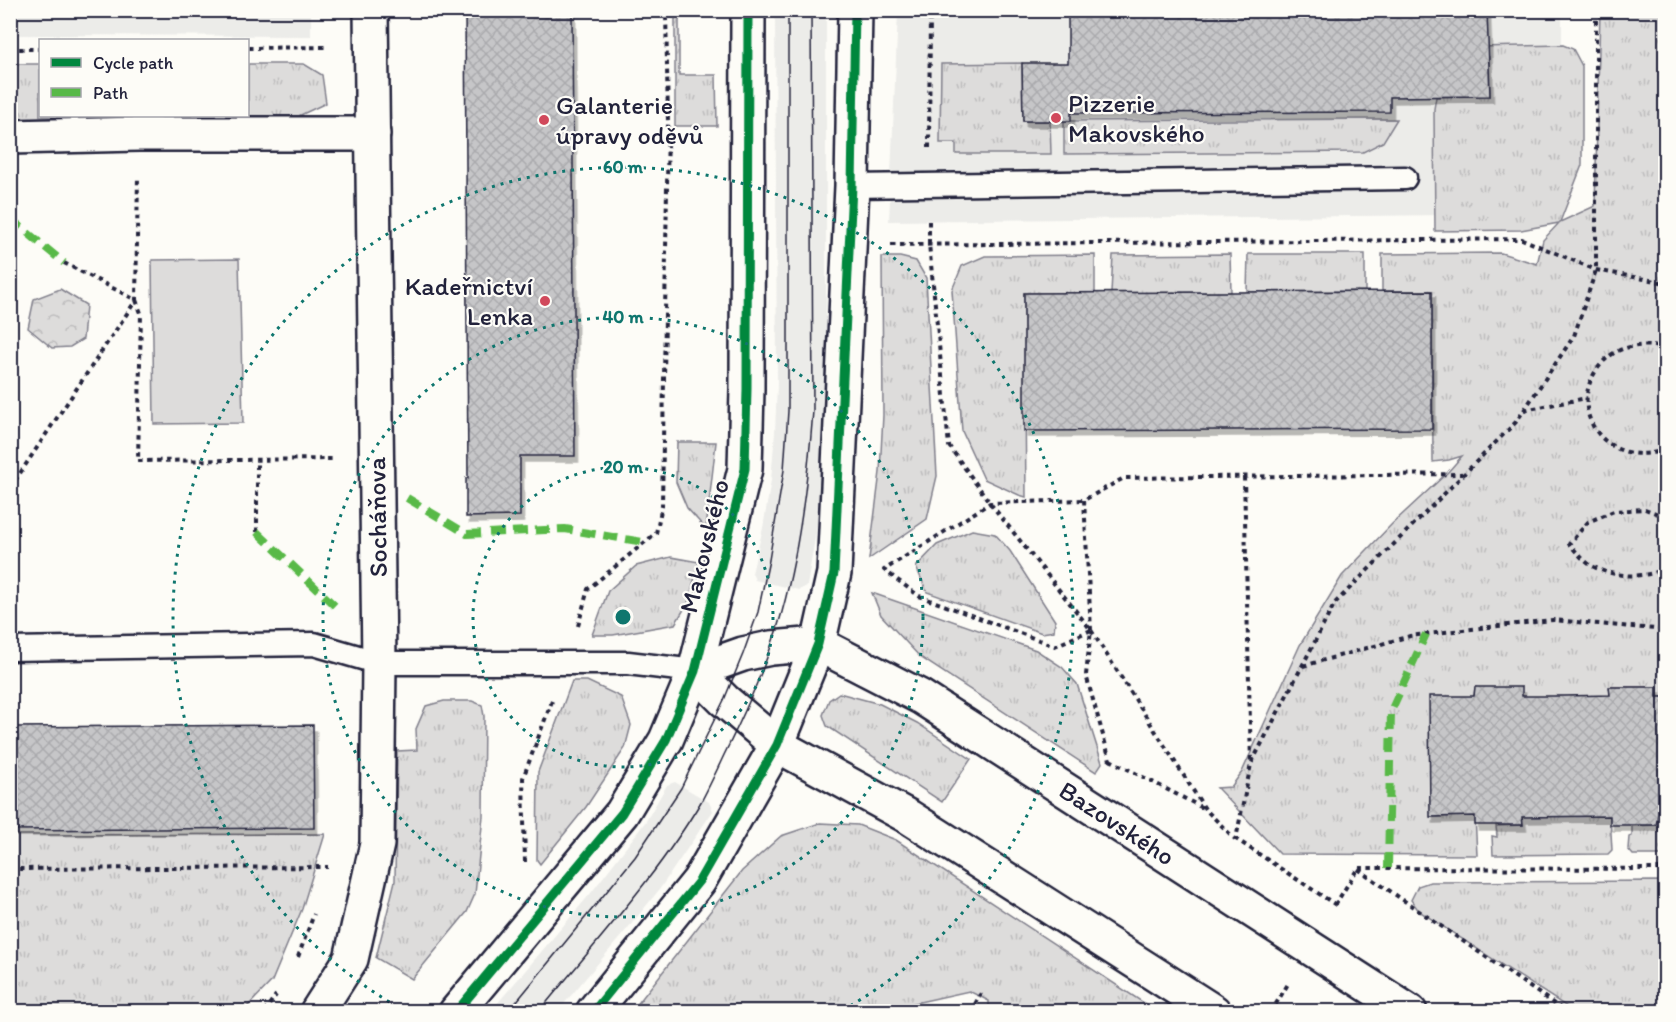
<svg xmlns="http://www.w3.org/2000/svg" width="1676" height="1022" font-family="Itim,sans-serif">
  <defs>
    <pattern id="grass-tufts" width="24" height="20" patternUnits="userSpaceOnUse" patternTransform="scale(1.5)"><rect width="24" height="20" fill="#dddcdb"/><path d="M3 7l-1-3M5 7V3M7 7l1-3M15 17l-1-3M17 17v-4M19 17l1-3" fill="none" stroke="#bdbcbd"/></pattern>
    <pattern id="park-crowns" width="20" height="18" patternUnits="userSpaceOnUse" patternTransform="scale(1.5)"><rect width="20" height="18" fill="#dddcdb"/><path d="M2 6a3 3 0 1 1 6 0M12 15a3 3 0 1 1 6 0" fill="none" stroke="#bdbcbd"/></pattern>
    <pattern id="building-cross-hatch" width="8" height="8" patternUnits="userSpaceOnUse" patternTransform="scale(1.5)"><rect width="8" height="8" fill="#c6c6c8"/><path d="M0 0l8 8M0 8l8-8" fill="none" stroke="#aaaaad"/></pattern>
    <filter id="shadow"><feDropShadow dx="3.5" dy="6" stdDeviation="0" flood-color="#0004"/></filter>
  </defs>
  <rect width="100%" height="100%" fill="#fdfcf7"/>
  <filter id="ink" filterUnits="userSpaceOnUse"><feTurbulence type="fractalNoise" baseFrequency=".0167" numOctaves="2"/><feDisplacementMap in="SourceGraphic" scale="12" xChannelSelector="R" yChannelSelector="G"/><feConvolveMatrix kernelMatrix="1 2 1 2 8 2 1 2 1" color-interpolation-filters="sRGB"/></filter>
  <g filter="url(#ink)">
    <!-- built -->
    <g fill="#ecece9">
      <polygon points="11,10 311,11 311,36 11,35"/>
      <polygon points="775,11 826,11 826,404 823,474 817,526 807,586 799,590 755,580 752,573 763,528 771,480 775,432 777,384"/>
      <polygon points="898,11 1562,11 1562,161 1452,215 889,221"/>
      <polygon points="675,782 709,802 713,811 659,890 633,922 558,1011 491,1011 591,893 624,850 646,821 667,785"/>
    </g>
    <!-- grass -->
    <g fill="url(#grass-tufts)" stroke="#807f8b" stroke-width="1.5">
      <polygon points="679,10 679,75 716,75 717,126 675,126 675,11"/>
      <polygon points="1600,11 1665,11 1665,697 1657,697 1656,687 1610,687 1610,696 1522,697 1475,687 1474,696 1431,817 1475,816 1477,855 1280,854 1217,788 1231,787 1242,772 1300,645 1342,576 1392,524 1448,472 1462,456 1449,460 1433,462 1432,291 1382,291 1382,254 1501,253 1537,264 1543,240 1559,223 1521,230 1435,231 1434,109 1436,97 1490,95 1489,57 1436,48 1563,45 1573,49 1582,66 1582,165 1560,222 1595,206"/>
      <polygon points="1022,63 1023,121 1050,121 1051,154 956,154 956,143 940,143 941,64"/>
      <polygon points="10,64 40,64 40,116 248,116 248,64 304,64 322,75 326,103 290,120 11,121"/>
      <polygon points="1397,119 1383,142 1363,152 1064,154 1064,121"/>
      <polygon points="1230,254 1231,292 1111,293 1113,255"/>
      <polygon points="1248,254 1365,254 1365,291 1247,292"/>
      <polygon points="1095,255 1095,293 1024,293 1026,497 1019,495 984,479 962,431 952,290 962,266 985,256"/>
      <polygon points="882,257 900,257 916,261 926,278 937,476 927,519 869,559 880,472 883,415"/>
      <polygon points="677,442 716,442 706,529 687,508 676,482"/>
      <polygon points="972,530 995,534 1010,551 1055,621 1054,631 1042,633 927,592 916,567 937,545"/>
      <polygon points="671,557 699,562 688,603 675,624 613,635 592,635 608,591 636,566"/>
      <polygon points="872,593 1036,650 1062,667 1077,684 1102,763 1096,772 920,657 881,615"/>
      <polygon points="572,681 587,681 621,697 631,725 625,748 586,807 540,864 537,860 538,772"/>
      <polygon points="839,693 880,704 917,723 971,759 942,802 827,726 823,715 829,700"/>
      <polygon points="444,701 472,701 482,705 484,716 483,816 475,894 467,912 412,979 376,958 395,881 397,751 417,750 416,729 426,706"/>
      <polygon points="1522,816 1610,816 1612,850 1608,854 1493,855 1492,836 1497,837 1496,826 1523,825"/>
      <polygon points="1658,816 1665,816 1665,855 1633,855 1628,849 1629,837 1632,836 1632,826 1656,825"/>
      <polygon points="820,823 858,825 896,840 1156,1011 989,1011 989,1001 969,991 879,1011 632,1011 742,871 781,836"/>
      <polygon points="325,834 302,909 272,981 246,1008 233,1012 11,1011 11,835"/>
      <polygon points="1665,881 1665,1011 1573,1011 1419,911 1411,900 1418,886 1430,882"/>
    </g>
    <!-- park -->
    <polygon fill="url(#park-crowns)" stroke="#807f8b" stroke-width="1.5" points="60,289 86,305 83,339 70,347 52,348 28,328 34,299"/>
    <!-- garden -->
    <polygon fill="#dddcdb" stroke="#807f8b" stroke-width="1.5" points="239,259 243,423 154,424 152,260"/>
    <!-- building -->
    <g fill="url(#building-cross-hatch)" stroke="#22223b" stroke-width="1.5" filter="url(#shadow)">
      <polygon points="465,10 572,10 575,456 520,456 520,516 466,517 466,478 468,478"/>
      <polygon points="1068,10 1487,10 1490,96 1390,97 1390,112 1071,113 1071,121 1023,121 1022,63 1068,63"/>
      <polygon points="1432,291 1432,429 1024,431 1024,293"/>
      <polygon points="1475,687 1522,687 1522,696 1565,696 1610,695 1609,687 1657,687 1657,697 1665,697 1665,816 1658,816 1656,825 1610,825 1610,816 1522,817 1523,825 1475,825 1475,816 1430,817 1429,696 1474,696"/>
      <polygon points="313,725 314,828 10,830 10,727"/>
    </g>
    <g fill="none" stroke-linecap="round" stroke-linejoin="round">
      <!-- service casing -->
      <g stroke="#22223b" stroke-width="27">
        <g id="service">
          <polyline points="852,186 1405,178"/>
          <polyline points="10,649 314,644 379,663 628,663 695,671"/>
        </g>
      </g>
      <!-- minor casing -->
      <g stroke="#22223b" stroke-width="38">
        <g id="minor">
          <polyline points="10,137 139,134 373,134"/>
          <polyline points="317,1012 351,959 377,844 379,663 371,10"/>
          <polyline points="1214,1012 909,817 777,745 724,700 695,671 743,654 771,648 818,644 921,697 1410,1012"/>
        </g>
      </g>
      <!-- tertiary casing -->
      <g stroke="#22223b" stroke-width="38">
        <g id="tertiary">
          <polyline points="456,1012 622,813 666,740 695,671 745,469 747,389 748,10"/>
          <polyline points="593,1012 699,881 777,745 818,644 834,573 852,186 855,10"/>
        </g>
      </g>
      <!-- path -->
      <g stroke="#22223b" stroke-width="4" stroke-dasharray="4.5 4.5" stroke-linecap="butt">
        <polyline points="248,48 328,47"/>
        <polyline points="10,49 40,49"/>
        <polyline points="929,148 930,10"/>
        <polyline points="929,221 929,244 949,446 990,503 1091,630 1205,809 1235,839"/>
        <polyline points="891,245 1522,239 1596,270 1666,283"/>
        <polyline points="64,263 136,300 141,313 138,461 332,459"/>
        <path d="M1666 350C1654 344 1642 345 1630 347 1619 349 1609 355 1602 363 1561 409 1608 472 1666 449"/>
        <polyline points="1524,410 1587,398"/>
        <polyline points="1244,477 1251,764"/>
        <polyline points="10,488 136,300 138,176"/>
        <polyline points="1084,500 1091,630 1086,675 1110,760 1107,765"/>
        <path d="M1666 517 1645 509 1614 511 1588 522 1569 544C1576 551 1585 563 1594 567 1617 578 1643 578 1666 569"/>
        <polyline points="257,532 257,460"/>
        <polyline points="578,626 588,589 656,533 662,506 668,123 666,10"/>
        <polyline points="1091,630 1055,646 919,596 884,570 990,503 1084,500 1124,478 1462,474"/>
        <polyline points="1303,666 1410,636 1553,620 1666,630"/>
        <polyline points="1110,760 1203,808"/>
        <polyline points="525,862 523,778 552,701"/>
        <polyline points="10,869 328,867"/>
        <polyline points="1358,869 1566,1012"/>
        <polyline points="1335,905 1358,868 1666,869"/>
        <polyline points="1336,905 1236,839 1251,764 1335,603 1516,422 1574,336 1596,270 1596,10"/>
        <polyline points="298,957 314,914"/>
        <polyline points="264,1012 276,995"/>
        <polyline points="971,1012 981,993"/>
        <polyline points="1271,1012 1288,984"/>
      </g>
      <!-- service -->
      <use href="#service" stroke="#fdfcf7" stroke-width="22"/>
      <!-- minor -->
      <use href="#minor" stroke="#fdfcf7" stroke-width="33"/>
      <!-- tertiary -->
      <use href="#tertiary" stroke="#fdfcf7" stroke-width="33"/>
      <!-- tram -->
      <g stroke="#22223b" stroke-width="1.5">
        <polyline points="508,1012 635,857 681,788 724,700 743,654 758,612 769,560 784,470 788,411 788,10"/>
        <path d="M539 1012C594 944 658 875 702 800 710 785 717 770 724 755 747 709 768 662 782 612 800 547 808 478 813 411L811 10"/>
      </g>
      <!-- quiet -->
      <g stroke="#58b947" stroke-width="8" stroke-dasharray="15 8" stroke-linecap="butt">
        <polyline points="10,218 64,263"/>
        <polyline points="407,498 467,534 565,529 643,542"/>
        <polyline points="257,532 335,606"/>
        <polyline points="1388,868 1391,711 1426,634"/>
      </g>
      <!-- cycleway casing -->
      <g stroke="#fdfcf7" stroke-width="13">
        <g id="cycleway">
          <polyline points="456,1012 622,813 666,740 695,671 745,469 747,389 748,10"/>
          <polyline points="593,1012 699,881 777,745 818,644 834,573 852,186 855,10"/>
        </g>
      </g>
      <!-- cycleway -->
      <use href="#cycleway" stroke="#00873e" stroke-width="9"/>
    </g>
  </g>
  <!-- distance rings -->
  <g fill="none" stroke="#0f766e" stroke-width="3" stroke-dasharray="3 6">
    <circle cx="623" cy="617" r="150"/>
    <circle cx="623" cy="617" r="300"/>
    <path d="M405 1011A450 450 0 1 1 841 1011"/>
  </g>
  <!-- markers -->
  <g fill="#d1495b" stroke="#fdfcf7" stroke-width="2">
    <circle cx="1056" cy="118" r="6"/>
    <circle cx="544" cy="120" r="6"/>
    <circle cx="545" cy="301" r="6"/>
  </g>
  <g text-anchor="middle" stroke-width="4.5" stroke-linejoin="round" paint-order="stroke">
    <!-- poi labels -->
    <g font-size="26" fill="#22223b" stroke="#fdfcf7" text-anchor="start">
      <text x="1068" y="112">Pizzerie<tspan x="1068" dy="30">Makovského</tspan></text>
      <text x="556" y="114">Galanterie<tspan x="556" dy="30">úpravy oděvů</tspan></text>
      <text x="533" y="295" text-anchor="end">Kadeřnictví<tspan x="533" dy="30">Lenka</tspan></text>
    </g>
    <!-- street labels -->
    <g font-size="26" fill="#22223b" stroke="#fdfcf7">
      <text transform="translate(377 517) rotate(-91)" y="9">Socháňova</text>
      <text transform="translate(704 546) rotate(-76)" y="9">Makovského</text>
      <text transform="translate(1117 823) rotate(33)" y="9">Bazovského</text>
    </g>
  </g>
  <circle cx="623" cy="617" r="9" fill="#0f766e" stroke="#fdfcf7" stroke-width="3"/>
  <g font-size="18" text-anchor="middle" font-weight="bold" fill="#0f766e" stroke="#fdfcf7" stroke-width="4.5" stroke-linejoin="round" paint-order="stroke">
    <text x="623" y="173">60 m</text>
    <text x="623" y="323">40 m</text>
    <text x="623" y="473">20 m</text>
  </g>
  <!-- margin -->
  <rect width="1676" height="1022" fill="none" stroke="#fdfcf7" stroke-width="36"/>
  <rect x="18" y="18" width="1640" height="986" fill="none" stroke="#22223b" stroke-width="2" filter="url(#ink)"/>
  <!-- legend -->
  <rect x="39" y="39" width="210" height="78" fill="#fdfcf7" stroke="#a5a5ac" stroke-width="1.5"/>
  <rect x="51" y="58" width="30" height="9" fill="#00873e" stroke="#a5a5ac" stroke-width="1.5"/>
  <text x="93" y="69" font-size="18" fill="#22223b">Cycle path</text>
  <rect x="51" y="88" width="30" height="9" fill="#58b947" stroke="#a5a5ac" stroke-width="1.5"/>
  <text x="93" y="99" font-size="18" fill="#22223b">Path</text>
</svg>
